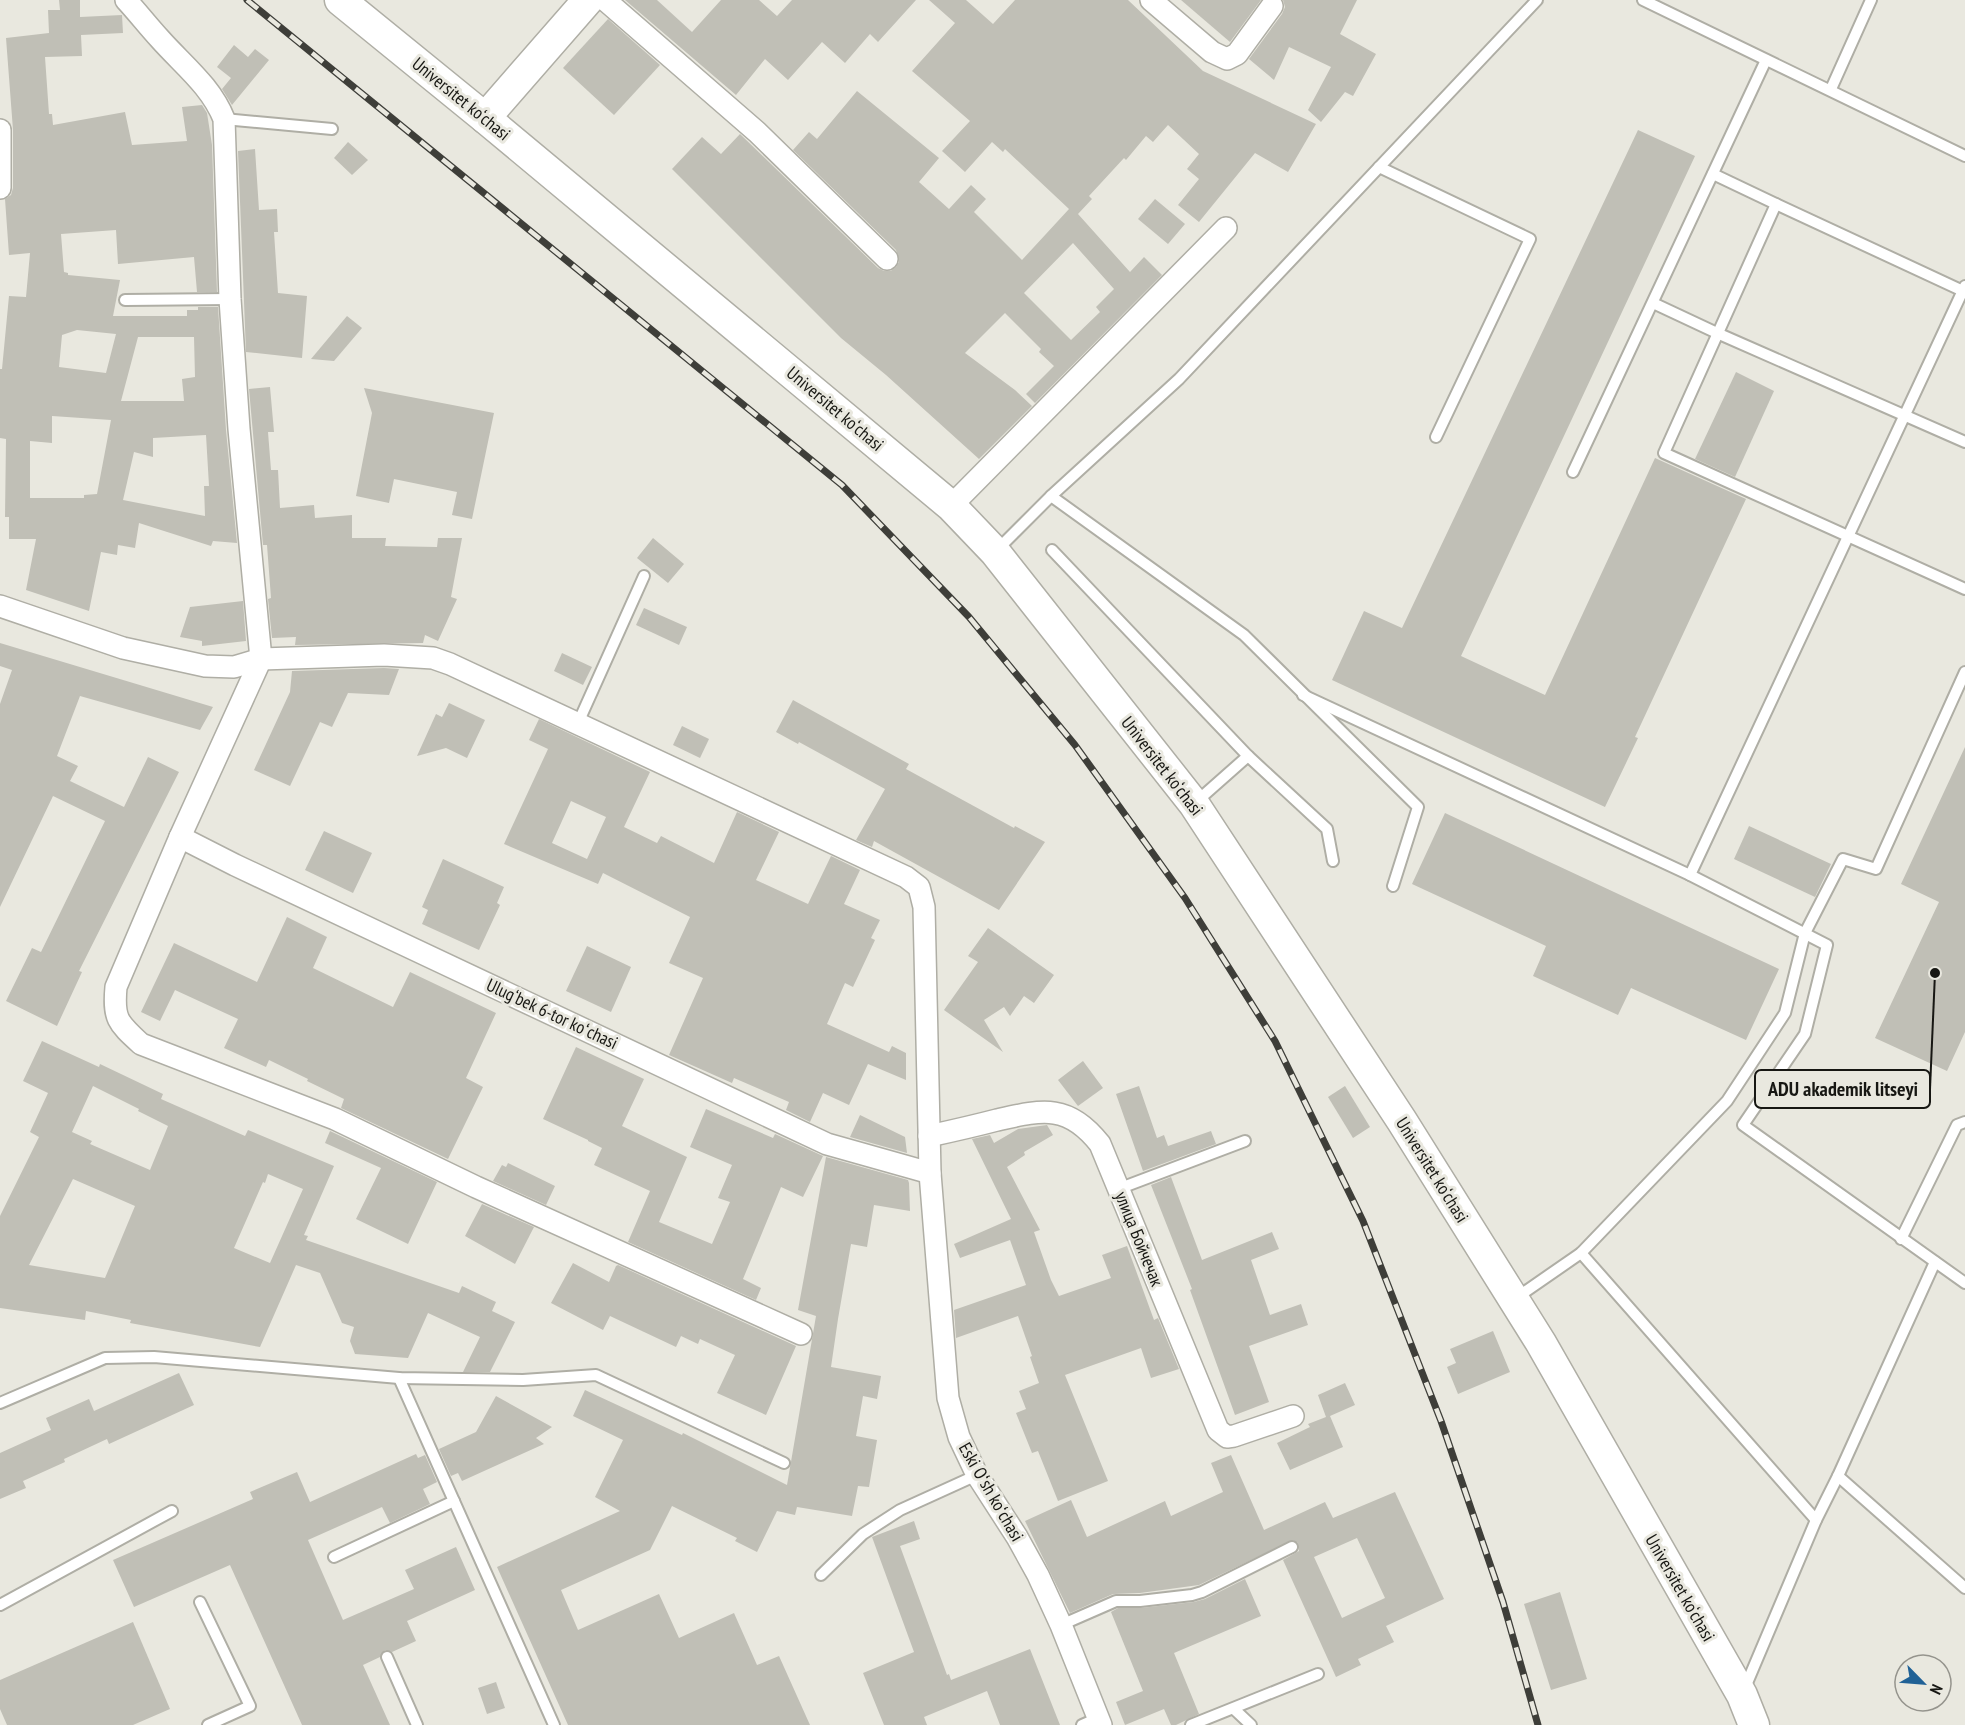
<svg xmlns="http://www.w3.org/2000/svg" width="1965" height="1725" font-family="'PT Sans Narrow',sans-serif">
  <rect width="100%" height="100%" fill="#e9e8df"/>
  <!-- building -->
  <g fill="#c0bfb6" fill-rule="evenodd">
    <path d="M59 0H80V17L122 15 123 33 81 35 82 56 45 57 49 114H52L53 125 125 112 132 145 187 141 182 107 202 105 207 113 212 145 217 292H197L194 257 118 264 116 230 61 234 64 272 68 273V275L120 280 113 316H187V310H198V307H218L226 430 237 543 213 541 211 546 139 523 135 548 118 545 117 555 101 552 89 611 26 590 36 539H9V517H5L6 439 0 438V369H2L9 296 26 297 30 253 9 255 5 199 11 195 13 188V130L6 38 49 33 48 10H60ZM77 330 116 334 106 373 59 367 62 335ZM138 337H194L195 377 182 379 184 401H121ZM52 416 111 420 97 494 84 495V498H30V441L52 443ZM206 435 209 486H204L205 516 123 500 134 452 153 457V438Z"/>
    <polygon points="625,0 657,0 692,32 721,0 759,0 777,16 792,0 916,0 878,42 870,34 845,63 822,42 788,80 765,59 736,95"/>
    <path d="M929 0H966L993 24 1015 0H1128L1203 71 1316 124 1288 172 1255 153 1199 222 1178 205 1199 179 1187 169 1199 154 1168 125 1153 142 1146 136 1126 160 1124 158 1089 196 1092 199 1078 214 1130 272 1144 257 1162 275 1035 403 1026 394 1054 366 1039 352 1041 349 1005 313 965 353 1015 390 1032 406 979 459 886 375 841 338 672 169 702 137 721 154 740 134 878 268 884 271H891L896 267 899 262 896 250 793 150 809 132 817 139 857 91 939 158 919 182 949 209 971 185 986 199 974 212 1022 260 1069 209 1005 149 1003 152 992 142 965 172 942 151 970 121 912 71 955 23ZM1073 243 1114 289 1096 307 1100 312 1071 340 1024 293Z"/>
    <polygon points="1181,0 1261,0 1230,42"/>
    <polygon points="1283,0 1357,0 1340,34 1376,54 1353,96 1345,92 1321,122 1308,110 1331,67 1289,47 1274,80 1249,59 1282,14 1285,7"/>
    <polygon points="608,19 660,65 614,115 563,68"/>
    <polygon points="234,45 248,57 255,49 269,60 232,105 222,89 231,78 217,67"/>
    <polygon points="1638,130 1695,156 1461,656 1545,695 1655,458 1746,499 1635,737 1638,738 1605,807 1332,680 1364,611 1402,628"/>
    <polygon points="348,142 368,160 352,175 334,158"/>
    <polygon points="255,149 259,210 277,209 278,232 274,232 278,293 307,296 302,358 246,352 238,151"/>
    <polygon points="1155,199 1185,224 1168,244 1138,219"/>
    <polygon points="347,316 362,328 334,361 311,359"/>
    <polygon points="1736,372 1774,391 1735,477 1695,459"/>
    <polygon points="270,387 274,432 268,432 271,470 278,470 280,508 314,505 315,518 352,515 352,538 386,538 385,546 437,547 438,538 462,538 451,597 457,599 438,641 425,635 423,643 295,645 296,637 272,638 268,599 271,598 267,545 263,545 249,389"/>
    <polygon points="364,388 494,413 472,519 452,515 457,492 394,479 389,503 356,496 372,413"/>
    <polygon points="653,538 684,564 668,583 637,558"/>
    <polygon points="243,601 246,641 202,646 202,641 180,637 190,607"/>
    <polygon points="644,608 687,627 679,645 636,625"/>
    <polygon points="0,643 213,707 200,730 80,696 57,756 78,766 70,781 124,807 148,757 179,772 79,971 82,972 57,1026 6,1001 32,948 41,952 105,821 53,796 0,907 0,704 12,670 0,666"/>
    <polygon points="562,653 592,667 583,685 554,671"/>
    <polygon points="384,668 399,669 389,695 348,693 332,727 320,722 290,786 254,770 290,692 292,671"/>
    <polygon points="793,700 909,764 906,769 1014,828 1015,826 1045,842 999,910 874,841 872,847 856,840 885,789 799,742 798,744 776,732"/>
    <polygon points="449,703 485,720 467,758 446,748 417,756 436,714 442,717"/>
    <path d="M539 719 650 772 624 827 657 843 661 836 714 863 737 812 779 832 756 880 808 904 831 856 860 870 844 904 880 920 871 938 875 940 853 987 845 983 827 1024 889 1052 892 1046 906 1053V1080L868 1064 849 1105 823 1093 810 1122 786 1110 789 1102 734 1078 732 1083 669 1055 703 978 669 963 690 917 603 873 598 884 504 844 548 749 529 740ZM571 801 606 817 587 859 552 843Z"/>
    <polygon points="682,726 709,739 700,758 673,745"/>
    <polygon points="1965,747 1965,1032 1947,1071 1875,1038 1939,902 1901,884"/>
    <polygon points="1445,813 1779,969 1746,1040 1631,988 1618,1015 1533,976 1546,946 1412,884"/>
    <polygon points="1749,826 1831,864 1815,897 1734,859"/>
    <polygon points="324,831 372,853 353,893 305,870"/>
    <polygon points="443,859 504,887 497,903 500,905 479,950 422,924 428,910 422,907"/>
    <polygon points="287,917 327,937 313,968 393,1007 410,972 496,1013 466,1078 483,1087 448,1159 341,1108 344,1099 307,1081 308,1079 269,1060 266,1067 224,1048 238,1019 175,990 160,1021 141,1012 174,943 257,982"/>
    <polygon points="988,928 1054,975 1034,1003 1024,996 1010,1016 1004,1007 984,1020 1003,1052 944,1010 978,962 968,956"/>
    <polygon points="587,946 631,967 611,1012 566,991"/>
    <path d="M42 1041 99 1067 100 1064 163 1094 161 1099 245 1136 248 1130 334 1166 304 1235 308 1236 306 1240 459 1293 462 1286 496 1302 492 1311 515 1322 490 1372H463L480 1337 428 1313 408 1358 355 1354 350 1341 354 1327 342 1323 320 1273 296 1265 260 1347 130 1323 131 1320 86 1311 85 1320 0 1308V1216L39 1137 30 1132 48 1093 23 1081ZM93 1086 139 1109 138 1111 168 1126 150 1170 90 1144 92 1141 72 1132ZM268 1174 303 1189 270 1263 234 1248 263 1182 265 1183ZM73 1179 135 1206 105 1278 29 1265Z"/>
    <polygon points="576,1047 644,1079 622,1126 687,1157 659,1222 712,1244 730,1202 718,1198 732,1165 690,1147 706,1109 773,1138 775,1134 823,1156 803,1197 781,1187 743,1279 761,1288 756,1300 628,1242 650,1191 594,1165 602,1148 588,1141 588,1140 543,1119"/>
    <polygon points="1083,1061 1103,1088 1078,1106 1058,1080"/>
    <polygon points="1139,1086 1157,1138 1164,1135 1168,1146 1211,1131 1216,1144 1143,1171 1116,1094"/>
    <polygon points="1345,1086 1370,1127 1353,1138 1328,1097"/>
    <polygon points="860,1115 905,1137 907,1153 850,1137"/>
    <polygon points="1047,1125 1053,1135 1024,1152 1025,1155 1007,1167 1040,1230 1034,1232 1051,1280 1059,1296 1111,1278 1102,1255 1127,1246 1154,1320 1158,1318 1179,1369 1151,1378 1141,1348 1065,1375 1108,1481 1058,1501 1038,1451 1032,1453 1016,1413 1026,1409 1019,1391 1039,1383 1030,1357 1032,1356 1018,1316 956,1338 954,1310 1026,1285 1010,1240 960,1258 954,1244 1011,1219 972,1139 990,1135 994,1143 1018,1129"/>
    <polygon points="330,1131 437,1182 408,1244 356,1219 381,1168 325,1143"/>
    <polygon points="826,1157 908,1180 909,1183 910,1211 874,1205 867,1247 851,1244 838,1319 831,1367 881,1376 877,1399 863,1396 856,1436 877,1440 869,1487 858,1486 852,1516 797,1507 795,1515 777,1511 757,1552 735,1541 737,1538 672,1506 650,1550 561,1590 578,1630 659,1594 679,1638 734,1613 757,1665 779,1656 810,1725 568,1725 497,1567 620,1511 595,1497 623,1440 573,1416 585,1390 682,1435 683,1433 787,1485 816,1316 798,1310"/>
    <polygon points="508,1163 555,1186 546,1205 493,1181 502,1165 506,1167"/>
    <polygon points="1171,1177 1202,1260 1272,1232 1279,1249 1251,1260 1270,1315 1301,1304 1308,1325 1249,1346 1269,1402 1235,1415 1190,1290 1192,1289 1151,1185"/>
    <polygon points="482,1204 534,1227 515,1264 465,1236"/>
    <polygon points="573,1263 609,1282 616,1266 618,1265 796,1346 766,1415 717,1393 735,1355 700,1339 698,1344 681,1336 676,1347 610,1316 603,1330 551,1303"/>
    <polygon points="1493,1331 1510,1372 1458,1394 1447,1367 1456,1363 1450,1349"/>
    <polygon points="179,1373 194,1405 109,1444 107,1439 64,1459 65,1462 23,1481 26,1488 0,1499 0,1453 51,1430 46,1418 89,1399 94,1411"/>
    <polygon points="1345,1383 1355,1405 1330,1416 1343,1447 1290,1470 1277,1443 1310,1427 1308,1424 1326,1417 1318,1395"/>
    <polygon points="496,1396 552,1427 536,1438 544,1444 462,1481 458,1473 451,1476 439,1449 476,1432"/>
    <polygon points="416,1454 418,1458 425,1455 437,1482 423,1489 430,1504 390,1523 382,1507 308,1540 343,1620 414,1589 405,1570 456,1547 475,1590 407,1621 416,1641 392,1652 385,1650 380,1657 363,1665 390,1725 302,1725 230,1565 134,1607 113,1560 253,1499 250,1492 297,1472 310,1502"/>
    <path d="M1231 1455 1264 1530 1325 1502 1333 1518 1395 1492 1444 1599 1386 1626 1394 1642 1358 1659 1361 1665 1336 1677 1283 1560 1299 1551 1298 1543 1293 1540 1199 1585 1140 1593 1113 1594 1070 1613 1025 1521 1071 1500 1087 1537 1165 1501 1171 1516 1223 1492 1211 1463ZM1357 1538 1385 1598 1342 1618 1314 1557Z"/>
    <polygon points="914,1521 920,1539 900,1546 947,1675 949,1674 951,1680 1030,1649 1060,1725 1000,1725 987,1691 924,1717 927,1725 884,1725 863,1673 914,1652 872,1537"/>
    <polygon points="1245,1579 1261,1616 1174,1653 1199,1714 1176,1725 1171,1725 1164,1709 1125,1725 1116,1702 1143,1691 1111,1612 1118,1608 1141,1608 1194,1602 1205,1599"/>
    <polygon points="1560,1592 1587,1679 1551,1690 1524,1604"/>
    <polygon points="133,1622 170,1709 133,1725 7,1725 0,1709 0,1680"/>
    <polygon points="496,1682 505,1708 487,1714 478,1688"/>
  </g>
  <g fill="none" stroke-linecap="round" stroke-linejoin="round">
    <!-- lane casing -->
    <g stroke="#afaea5" stroke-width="14">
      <g id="lane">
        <polyline points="1643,0 1965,156"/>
        <polyline points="1831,89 1871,0"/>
        <polyline points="224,119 332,129"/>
        <polyline points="1379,167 1530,239 1436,437"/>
        <polyline points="1713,174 1776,204 1664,453 1965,589"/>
        <polyline points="1776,204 1963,291"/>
        <polyline points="125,300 230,299"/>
        <polyline points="1653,303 1717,333 1965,442"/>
        <polyline points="1573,472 1766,60"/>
        <polyline points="1051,496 1244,635 1418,807 1393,886"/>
        <polyline points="997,550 1051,496 1179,379 1537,0"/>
        <polyline points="1052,550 1248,756 1327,829 1333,861"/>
        <polyline points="1303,695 1690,875 1827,945 1805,1034 1743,1125 1965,1283"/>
        <polyline points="578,723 644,576"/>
        <polyline points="1196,802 1248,756"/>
        <polyline points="1690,875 1965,286"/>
        <polyline points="1118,1189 1245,1141"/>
        <polyline points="1901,1239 1957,1125 1965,1122"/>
        <polyline points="1581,1253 1816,1520"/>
        <polyline points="1935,1262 1838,1476 1965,1588"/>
        <polyline points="1516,1298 1581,1253 1727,1101 1785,1013 1805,933 1843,859 1876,869 1965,672"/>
        <polyline points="399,1378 554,1725"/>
        <polyline points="0,1403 105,1358 154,1357 399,1378 523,1380 596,1375 784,1463"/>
        <polyline points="334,1557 454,1501"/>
        <polyline points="821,1575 863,1534 900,1510 977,1475"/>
        <polyline points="200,1602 250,1706 208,1725"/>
        <polyline points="0,1605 172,1511"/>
        <polyline points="1061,1625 1116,1601 1140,1601 1192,1595 1202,1592 1292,1547"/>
        <polyline points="387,1657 417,1725"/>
        <polyline points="1744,1690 1816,1520 1838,1476"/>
        <polyline points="1234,1709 1251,1725"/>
        <polyline points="1082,1725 1098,1718"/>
        <polyline points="1191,1725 1318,1674"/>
      </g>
    </g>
    <!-- street casing -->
    <g stroke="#afaea5" stroke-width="24">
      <g id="street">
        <path d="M126 0C138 13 148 26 160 39 183 65 211 86 224 119L230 299 239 429 261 659 180 837 116 987C113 1019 118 1023 141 1044L335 1119 476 1187 801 1334"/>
        <polyline points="605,0 757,132 887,259"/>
        <polyline points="1151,0 1212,52 1227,59 1237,54 1272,6"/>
        <polyline points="0,130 0,188"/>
        <polyline points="951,506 1226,228"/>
        <polyline points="0,606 123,648 205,666 234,667 261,659 384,655 433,658 450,664 906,877 919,887 924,907 930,1173 948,1398 959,1437 977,1475 1017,1537 1038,1575 1061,1625 1101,1725"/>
        <polyline points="180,837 235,865 827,1144 930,1173"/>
        <path d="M929 1136C952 1131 974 1126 997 1120 1042 1110 1068 1103 1100 1144L1218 1430 1227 1437 1234 1436 1293 1416"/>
      </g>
    </g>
    <!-- secondary casing -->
    <g stroke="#afaea5" stroke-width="33">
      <g id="secondary">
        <polyline points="340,0 485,118 951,506 995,552 1194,804 1402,1121 1541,1343 1742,1695 1754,1725"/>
        <polyline points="485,118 588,0"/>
      </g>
    </g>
    <!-- lane -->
    <use href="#lane" stroke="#fff" stroke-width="10"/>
    <!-- street -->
    <use href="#street" stroke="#fff" stroke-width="21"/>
    <!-- secondary -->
    <use href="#secondary" stroke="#fff" stroke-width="30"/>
    <!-- rail casing -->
    <g stroke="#3e3e39" stroke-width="7">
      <polyline id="rail" points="247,0 842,485 969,617 1075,745 1185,898 1275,1041 1363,1221 1441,1421 1503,1602 1538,1725"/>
    </g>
    <!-- rail -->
    <use href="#rail" stroke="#e9e8df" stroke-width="4.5" stroke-dasharray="14" stroke-linecap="butt"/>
  </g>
  <g text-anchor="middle" stroke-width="6" stroke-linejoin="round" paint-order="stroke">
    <!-- street labels -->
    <g font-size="18" fill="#171713" stroke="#e9e8df">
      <text transform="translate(461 99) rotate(39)" y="6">Universitet kо‘chasi</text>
      <text transform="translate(835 409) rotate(40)" y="6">Universitet kо‘chasi</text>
      <text transform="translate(1162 766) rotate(52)" y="6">Universitet kо‘chasi</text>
      <text transform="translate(552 1014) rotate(25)" y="6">Ulug‘bek 6-tor koʻchasi</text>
      <text transform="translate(1432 1170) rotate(58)" y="6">Universitet kо‘chasi</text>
      <text transform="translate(1139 1239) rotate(68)" y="6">улица Бойчечак</text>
      <text transform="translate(991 1492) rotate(60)" y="6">Eski Oʻsh koʻchasi</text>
      <text transform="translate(1680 1588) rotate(60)" y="6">Universitet kо‘chasi</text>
    </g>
  </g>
  <!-- callouts -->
  <path fill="none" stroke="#171713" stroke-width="2" d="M1935 973L1930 1089"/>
  <circle fill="#171713" stroke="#e9e8df" stroke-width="2" cx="1935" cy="973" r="6"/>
  <rect fill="#e9e8df" stroke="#171713" stroke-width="2" x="1755" y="1070" width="175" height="38" rx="6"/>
  <g font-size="20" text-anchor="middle" font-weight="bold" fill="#171713">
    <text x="1843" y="1096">ADU akademik litseyi</text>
  </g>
  <!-- north arrow -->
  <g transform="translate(1923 1683) rotate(115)"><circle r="28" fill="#e9e8df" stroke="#95948d" stroke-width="1.5"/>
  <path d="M0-4.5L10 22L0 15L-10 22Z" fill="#206196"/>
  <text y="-9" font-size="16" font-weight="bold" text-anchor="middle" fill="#171713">N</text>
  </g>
</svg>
